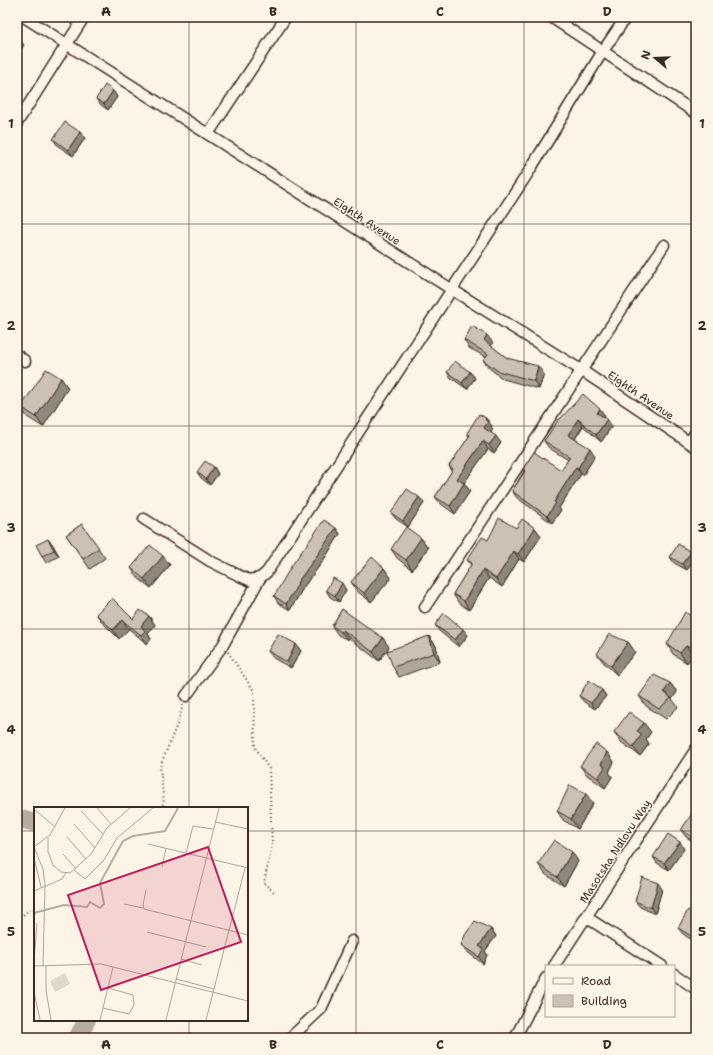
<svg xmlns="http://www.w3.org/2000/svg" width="713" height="1055" font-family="'Shantell Sans',sans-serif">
  <rect width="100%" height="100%" fill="#fcf5e5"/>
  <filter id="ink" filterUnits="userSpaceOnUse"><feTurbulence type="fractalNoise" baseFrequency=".025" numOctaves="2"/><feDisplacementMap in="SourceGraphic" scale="8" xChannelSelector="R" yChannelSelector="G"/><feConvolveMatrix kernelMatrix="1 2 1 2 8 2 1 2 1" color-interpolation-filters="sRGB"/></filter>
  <g filter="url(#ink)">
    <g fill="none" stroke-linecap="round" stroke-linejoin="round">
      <!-- river -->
      <g stroke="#b7ad9e" stroke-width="18">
        <polyline points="17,818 35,823"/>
        <polyline points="77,1038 87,1020"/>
      </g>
      <!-- minor casing -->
      <g stroke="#3b2a1e" stroke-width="13">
        <g id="minor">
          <polyline points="24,17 451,289 581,370 696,447"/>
          <polyline points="551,17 696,113"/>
          <polyline points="17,123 84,17"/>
          <polyline points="208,134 286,17"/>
          <polyline points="17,355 25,361"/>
          <polyline points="689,442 696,432"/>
          <polyline points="144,519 210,561 240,576 249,580 260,578 267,572 528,173 603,51 626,17"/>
          <polyline points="425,607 624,306 664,245"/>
          <polyline points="186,696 223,645 260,578"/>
          <polyline points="586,917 662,966"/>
          <polyline points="554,966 696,749"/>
          <polyline points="674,974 696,989"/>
          <polyline points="290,1038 321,1009 352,941"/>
          <polyline points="515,1038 546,978"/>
        </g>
      </g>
      <!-- path -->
      <g stroke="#3b2a1e" stroke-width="2" stroke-dasharray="1 3" stroke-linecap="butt">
        <polyline points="228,652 254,691 255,747 269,769 272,845 264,883 275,893"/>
        <polyline points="160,808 164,803 160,767 178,722 183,705"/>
        <polyline points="17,920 29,910 35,910"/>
      </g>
      <!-- minor -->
      <use href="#minor" stroke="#fcf5e5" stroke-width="10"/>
    </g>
    <!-- wall -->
    <g fill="#afa79a" stroke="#3b2a1e">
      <polygon points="113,91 117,97 108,110 101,105 96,99"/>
      <polygon points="80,132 85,138 73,156 58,146 53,139"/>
      <polygon points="464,340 493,343 491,346 507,358 544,374 539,389 503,379 489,368 483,360 486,357 469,348"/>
      <polygon points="447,372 470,372 475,378 467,389 451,378"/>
      <polygon points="61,378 68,388 43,427 27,417 21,407"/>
      <polygon points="600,409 605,416 604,417 607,419 612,426 601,442 583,426 575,439 595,456 583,475 581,474 559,508 561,510 552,523 517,498 512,491 524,471 523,469 561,470 568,460 549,448 544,441 560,419"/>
      <polygon points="492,426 491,427 493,429 491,433 501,443 494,453 488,449 464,483 470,491 455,514 441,504 435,497 452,471 449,466 469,437 467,433"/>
      <polygon points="214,467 218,474 210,485 201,478 197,472"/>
      <polygon points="419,497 424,503 408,527 396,519 391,513"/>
      <polygon points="82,524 105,558 90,569 66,535"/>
      <polygon points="336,528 340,534 323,561 302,589 302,590 290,610 278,603 274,596"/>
      <polygon points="516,528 535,528 541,536 524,562 519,559 502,587 489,578 469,610 458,602 453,594 471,565 467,560 488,540"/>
      <polygon points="421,538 428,548 412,570 397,558 391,549"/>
      <polygon points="48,539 53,545 59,556 46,563 42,556"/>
      <polygon points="163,556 170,565 151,588 138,578 131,568"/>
      <polygon points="670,557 696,558 687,570 674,563"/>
      <polygon points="384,568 391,578 371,602 358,592 351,582"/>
      <polygon points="326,590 346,590 339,602 330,597"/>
      <polygon points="342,609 389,647 379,661 349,638 348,640 338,635 332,626"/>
      <polygon points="96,614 133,619 149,616 155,625 148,634 151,639 147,644 129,629 119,639 103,623"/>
      <polygon points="696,619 696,656 693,655 687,663 673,654 667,644"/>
      <polygon points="435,625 468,635 459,647 439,631"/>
      <polygon points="429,636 436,646 440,662 399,677 393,667"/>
      <polygon points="628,642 635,652 617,675 604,663 597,654"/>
      <polygon points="268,651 301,651 291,668 273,658"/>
      <polygon points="670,683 677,692 672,699 678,707 666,719 646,706 639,696"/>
      <polygon points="602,690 606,696 595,709 584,702 579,696"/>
      <polygon points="614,732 651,732 646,739 649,744 640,756 621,742"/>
      <polygon points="607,752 614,762 609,772 612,777 605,788 587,775 580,766"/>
      <polygon points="593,803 578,829 563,820 557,811"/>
      <polygon points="696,813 696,843 686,837 681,830"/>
      <polygon points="684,849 669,870 657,863 653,857"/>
      <polygon points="578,861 564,886 545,874 538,864"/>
      <polygon points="662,889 655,914 640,907 635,901"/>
      <polygon points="696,915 696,943 683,934 678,928"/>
      <polygon points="491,929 496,936 485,951 487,955 483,964 466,951 461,945"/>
    </g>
    <!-- shaded-wall -->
    <g fill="#8f887d" stroke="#3b2a1e">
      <polygon points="18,37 24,45 17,56 17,39"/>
      <polygon points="113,91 117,97 108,110 104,104"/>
      <polygon points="80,132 85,138 73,156 68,150"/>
      <polygon points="17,227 21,233 17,239"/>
      <polygon points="487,335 493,343 490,348 484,340"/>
      <polygon points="538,366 544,374 539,389 534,381"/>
      <polygon points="470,372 475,378 467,389 462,383"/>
      <polygon points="61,378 68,388 43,427 36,417"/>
      <polygon points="600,409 605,416 602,420 597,413"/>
      <polygon points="486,418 492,426 491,427 493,429 489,435 484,428 485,420"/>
      <polygon points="578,419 583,426 573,442 568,435"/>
      <polygon points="607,419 612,426 601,442 596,435"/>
      <polygon points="496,436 501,443 494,453 489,445"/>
      <polygon points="483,441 488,449 462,486 457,479"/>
      <polygon points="590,448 595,456 583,475 578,468"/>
      <polygon points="214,467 218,474 210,485 206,479"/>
      <polygon points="576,467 581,474 559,508 561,510 552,523 547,516 554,502"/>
      <polygon points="464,483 470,491 455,514 450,506"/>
      <polygon points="419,497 424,503 408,527 403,521"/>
      <polygon points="336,528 340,534 323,561 302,589 302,590 290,610 286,604 297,583"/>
      <polygon points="535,528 541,536 524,562 518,554"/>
      <polygon points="421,538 428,548 412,570 406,560"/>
      <polygon points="48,539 53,545 59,556 54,550"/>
      <polygon points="514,551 519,559 502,587 496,579"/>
      <polygon points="691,552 696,558 687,570 682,564"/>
      <polygon points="163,556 170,565 151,588 144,579"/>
      <polygon points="384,568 391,578 371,602 364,593"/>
      <polygon points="483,570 489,578 469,610 464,601"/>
      <polygon points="342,583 346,590 339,602 335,596"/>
      <polygon points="149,616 155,625 148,634 151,639 147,644 141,635 141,626"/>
      <polygon points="122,620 129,629 119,639 113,630"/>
      <polygon points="463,629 468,635 459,647 455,640"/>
      <polygon points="343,630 349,638 348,640 341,632"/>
      <polygon points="429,636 436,646 440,662 434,653"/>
      <polygon points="383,638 389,647 379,661 373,652"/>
      <polygon points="628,642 635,652 617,675 611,666"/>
      <polygon points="296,644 301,651 291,668 287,662"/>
      <polygon points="686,646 693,655 687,663 680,653"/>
      <polygon points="670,683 677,692 672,699 664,692"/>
      <polygon points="602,690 606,696 595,709 591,703"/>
      <polygon points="644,723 651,732 646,739 649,744 640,756 633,747 637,731"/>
      <polygon points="607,752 614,762 609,772 612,777 605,788 598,778 601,764"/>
      <polygon points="586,794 593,803 578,829 571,819"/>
      <polygon points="680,842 684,849 669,870 664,863"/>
      <polygon points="572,852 578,861 564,886 557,877"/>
      <polygon points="658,883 662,889 655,914 651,908"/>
      <polygon points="491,929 496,936 485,951 487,955 483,964 479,957 479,946"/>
      <polygon points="696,934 696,941 693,937"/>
    </g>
    <!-- building -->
    <g fill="#ccc2b3" stroke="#3b2a1e">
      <polygon points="105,85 113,91 104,104 96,99"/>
      <polygon points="65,122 80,132 68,150 53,139"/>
      <polygon points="472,326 487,335 484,340 507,358 538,366 534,381 498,371 483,360 488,354 464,340"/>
      <polygon points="455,361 470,372 462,383 447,372"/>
      <polygon points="46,369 61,378 36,417 21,407"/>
      <polygon points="583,394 600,409 597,413 607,419 596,435 578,419 568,435 590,448 578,468 576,467 554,502 556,503 547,516 512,491 525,471 523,469 534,452 561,470 570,457 544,441 559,419 560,419"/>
      <polygon points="479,414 486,418 485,420 488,422 484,428 496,436 489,445 483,441 457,479 464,483 450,506 435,497 453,469 449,466 470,435 467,433"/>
      <polygon points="205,461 214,467 206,479 197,472"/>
      <polygon points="407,489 419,497 403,521 391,513"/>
      <polygon points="499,518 516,528 522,519 535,528 518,554 514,551 496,579 483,570 464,601 453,594 472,563 467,560 482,537 488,540"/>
      <polygon points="324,520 336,528 318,554 297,583 298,584 286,604 274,596 292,565"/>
      <polygon points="82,524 99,548 83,559 66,535"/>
      <polygon points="406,527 421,538 406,560 391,549"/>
      <polygon points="48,539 54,550 42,556 36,545"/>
      <polygon points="678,544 691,552 682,564 670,557"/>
      <polygon points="150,545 163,556 144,579 131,568"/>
      <polygon points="372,557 384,568 364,593 351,582"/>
      <polygon points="333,578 342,583 335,596 326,590"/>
      <polygon points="112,598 133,619 140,610 149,616 141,626 145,631 141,635 122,620 113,630 96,614"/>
      <polygon points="342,609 383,638 373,652 343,630 341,632 332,626"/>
      <polygon points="685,612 696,619 696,648 686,646 680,653 667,644"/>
      <polygon points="444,613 463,629 455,640 435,625"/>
      <polygon points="278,634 296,644 287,662 268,651"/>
      <polygon points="609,634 628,642 611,666 597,654"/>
      <polygon points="429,636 434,653 393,667 387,651"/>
      <polygon points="654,675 670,683 664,692 671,698 659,709 639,696"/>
      <polygon points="589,680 602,690 591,703 579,696"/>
      <polygon points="629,712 644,723 637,731 642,734 633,747 614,732"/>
      <polygon points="596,744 607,752 601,764 605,767 598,778 580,766"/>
      <polygon points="570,785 586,794 571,819 557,811"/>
      <polygon points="693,812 696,813 696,839 681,830"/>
      <polygon points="668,834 680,842 664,863 653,857"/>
      <polygon points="554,840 572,852 557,877 538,864"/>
      <polygon points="642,877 658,883 651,908 635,901"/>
      <polygon points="688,910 696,915 696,934 693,937 678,928"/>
      <polygon points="475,921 491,929 479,946 483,949 479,957 461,945 465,935"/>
    </g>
  </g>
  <!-- grid -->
  <path fill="none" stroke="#3b2a1e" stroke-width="1" stroke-opacity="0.55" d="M189 17V808M356 17V1038M524 17V1038M17 224H696M17 426H696M17 629H696M17 831H35M247 831H696M189 1020V1038"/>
  <g text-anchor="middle" stroke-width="3" stroke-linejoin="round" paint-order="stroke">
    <!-- street labels -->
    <g font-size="11" fill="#3b2a1e" stroke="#fcf5e5">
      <text transform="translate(367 221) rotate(33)" y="4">Eighth Avenue</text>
      <text transform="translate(641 395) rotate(34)" y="4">Eighth Avenue</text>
      <text transform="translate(615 851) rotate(-57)" y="4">Masotsha Ndlovu Way</text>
    </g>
  </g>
  <!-- overview -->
  <g transform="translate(34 807)">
    <rect width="214" height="214" fill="#fcf5e5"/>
    <path d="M31 166 36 177 21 185 16 174Z" fill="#e0d8c8"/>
    <path fill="none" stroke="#b7ad9e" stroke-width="2" d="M0 106 30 98 53 100 56 95 66 101 70 97 66 76 89 34 99 29 131 24 144 1"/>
    <path fill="none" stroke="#afa495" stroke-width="1" d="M63 1 77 17M1 3 21 20M47 4 69 27M181 15 214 22M40 17 61 41M33 30 52 52M14 31V45L19 58 27 65 36 66 57 47 73 21 96 1M114 37 214 61M0 40 9 62 11 78 9 159M0 40 16 28 31 1M152 46 159 19 179 22M29 47 42 62M0 51 7 80M128 60 132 41M40 63 51 72 70 53 83 31 119 1M112 83 109 98 110 102 214 128M0 84 28 72 32 66M90 97 109 101M113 125 172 140M147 152 168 158M0 155 3 116M0 159 67 157 214 194M12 159V183L17 213M142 172 180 182M0 185 6 213M69 201 95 207 100 198 99 188 74 181M66 213 79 160M132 213 185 1M172 213 211 61"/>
    <path fill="#c2185b" fill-opacity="0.15" stroke="#c2185b" stroke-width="2" d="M174 40 207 135 67 183 34 88Z"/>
    <rect width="214" height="214" fill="none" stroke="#3b2a1e" stroke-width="2"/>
  </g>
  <!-- margin -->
  <rect width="713" height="1055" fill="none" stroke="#fcf5e5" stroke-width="44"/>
  <!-- legend -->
  <rect x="545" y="965" width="130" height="52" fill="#fcf5e5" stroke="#afa495"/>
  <rect x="553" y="978" width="20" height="6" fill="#fcf5e5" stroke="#afa495"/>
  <text x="581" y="985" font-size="12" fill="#3b2a1e">Road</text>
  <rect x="553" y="995" width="20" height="12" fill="#ccc2b3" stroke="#afa495"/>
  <text x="581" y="1005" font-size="12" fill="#3b2a1e">Building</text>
  <!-- north arrow -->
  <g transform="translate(655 58) rotate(289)" stroke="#fcf5e5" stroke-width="3" paint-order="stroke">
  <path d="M0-3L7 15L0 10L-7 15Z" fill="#3b2a1e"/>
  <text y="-6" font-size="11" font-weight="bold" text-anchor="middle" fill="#3b2a1e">N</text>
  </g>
  <rect x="22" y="22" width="669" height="1011" fill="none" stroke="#3b2a1e" stroke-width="1.5"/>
  <g font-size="13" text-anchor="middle" font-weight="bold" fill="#3b2a1e">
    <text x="106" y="16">A</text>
    <text x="273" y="16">B</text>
    <text x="440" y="16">C</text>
    <text x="607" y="16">D</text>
    <text x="11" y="128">1</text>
    <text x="702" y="128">1</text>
    <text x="11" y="330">2</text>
    <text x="702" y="330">2</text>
    <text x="11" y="532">3</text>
    <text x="702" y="532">3</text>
    <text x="11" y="734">4</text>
    <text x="702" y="734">4</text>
    <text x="11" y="936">5</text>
    <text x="702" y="936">5</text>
    <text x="106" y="1049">A</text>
    <text x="273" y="1049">B</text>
    <text x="440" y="1049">C</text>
    <text x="607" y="1049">D</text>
  </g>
</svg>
